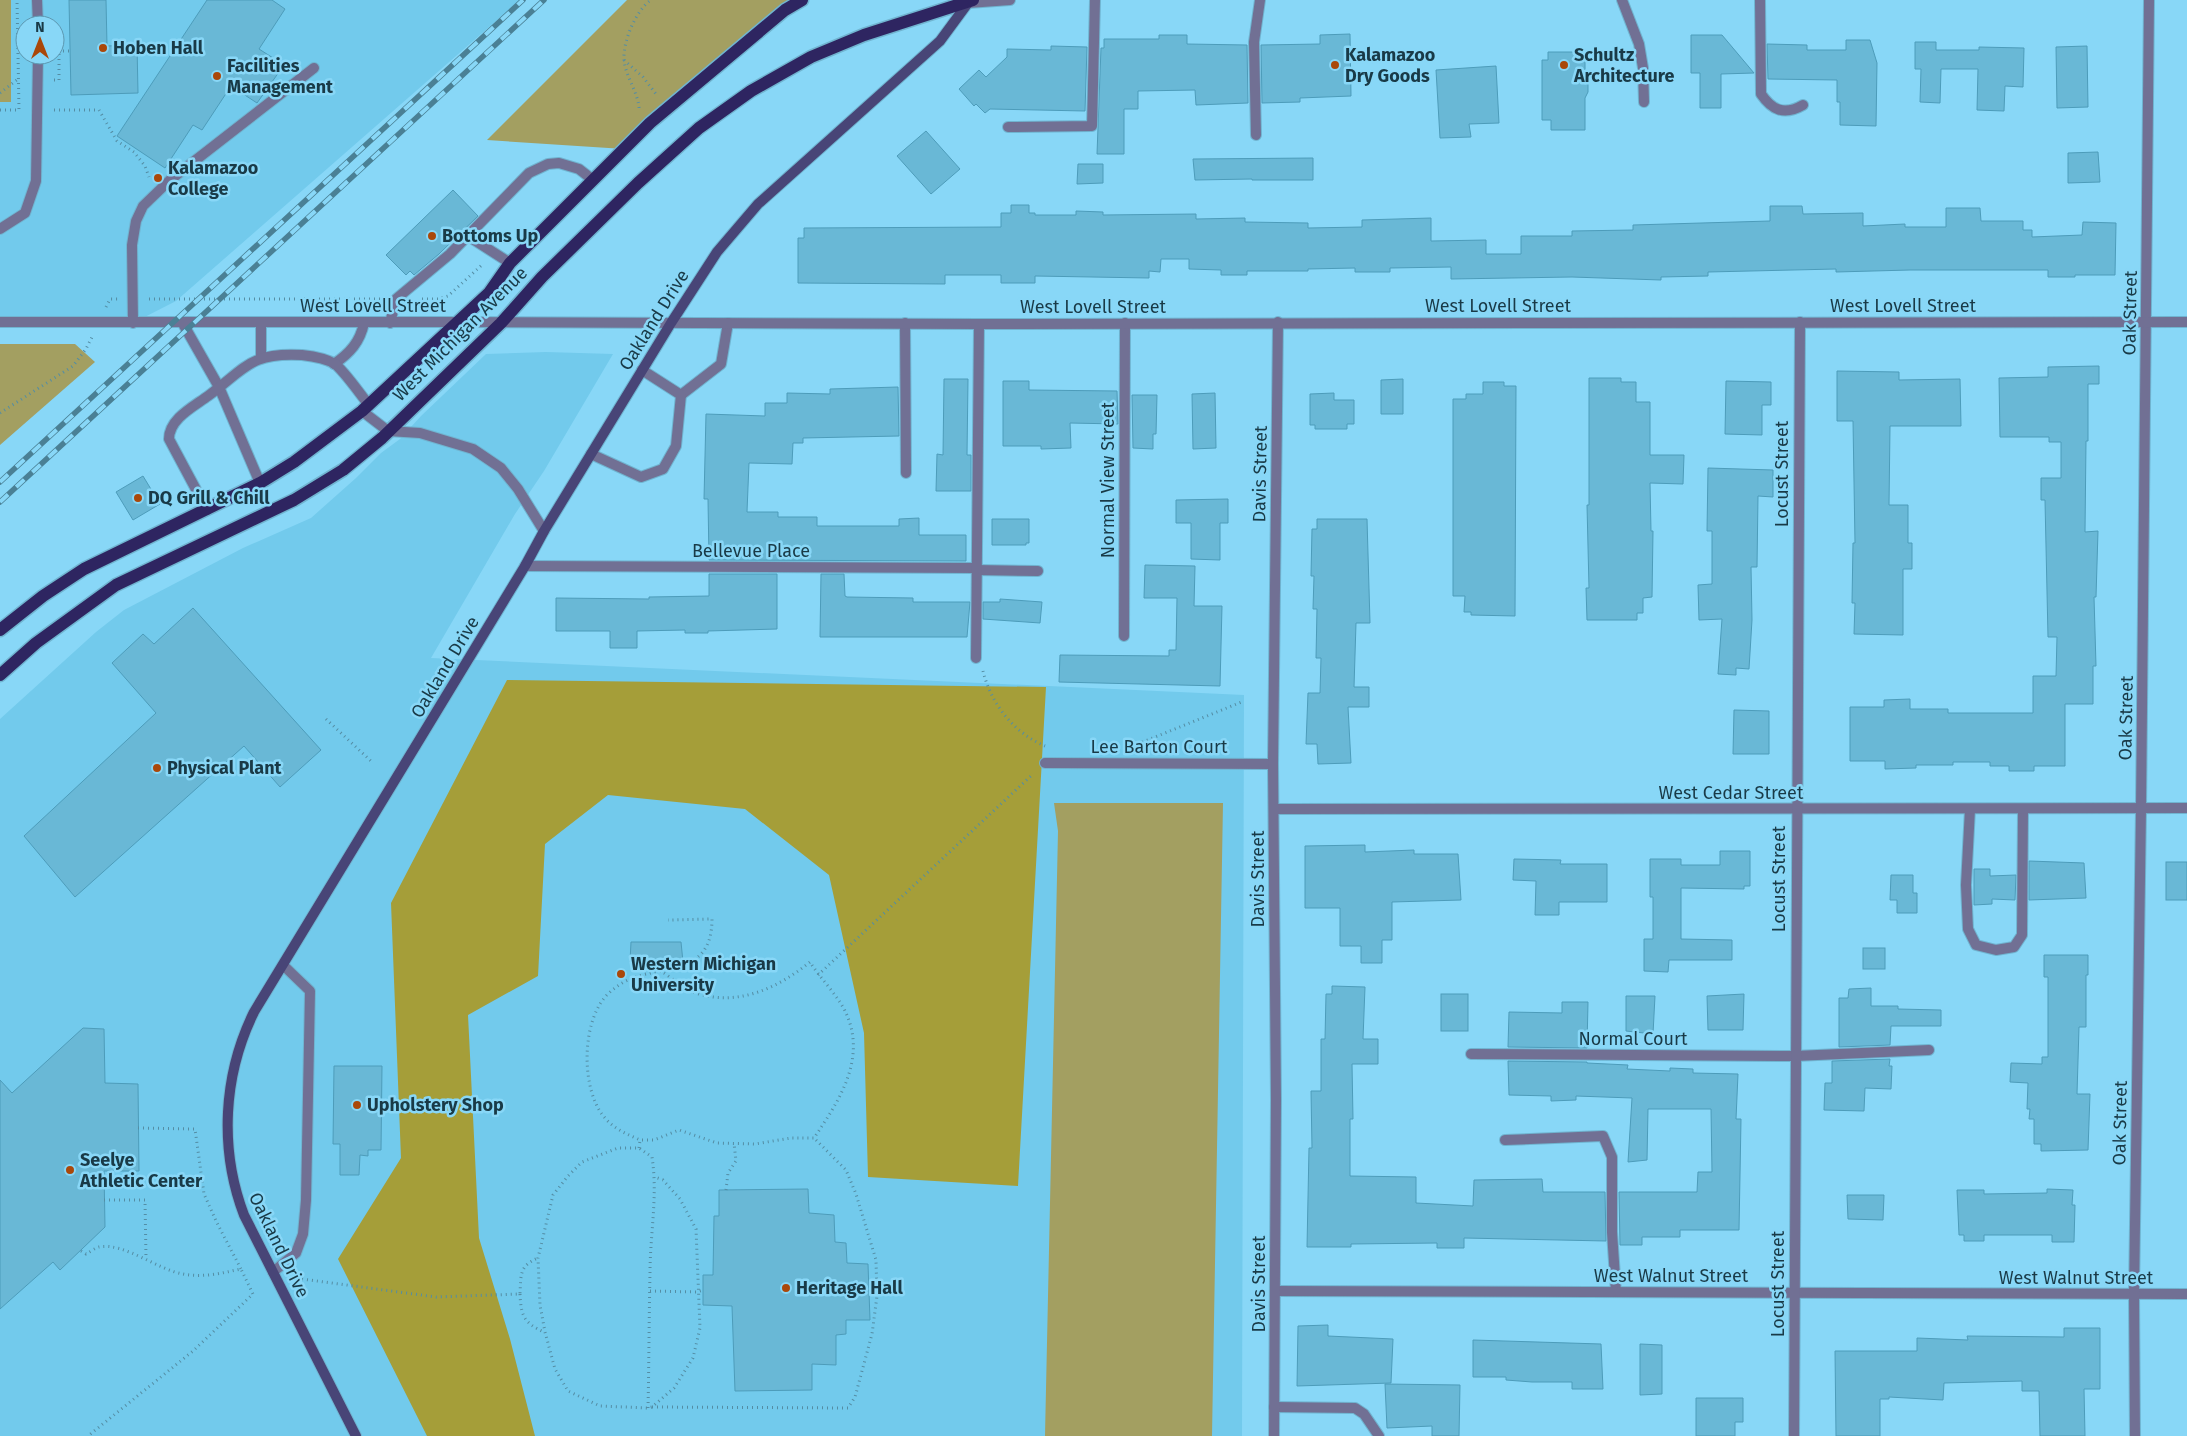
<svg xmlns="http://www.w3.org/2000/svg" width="2187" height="1436" font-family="'Fira Sans',sans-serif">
  <rect width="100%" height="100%" fill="#88d7f7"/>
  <!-- built -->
  <g fill="#72caec" fill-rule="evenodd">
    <path d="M0 0H520L176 301 133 323 0 322ZM25 25H55V55H25Z"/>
    <polygon points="546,352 613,354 544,471 515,514 431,658 1244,695 1242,1436 0,1436 0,719 96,632 124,610 243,548 311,518 356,478 381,453 400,439 421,416 486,354"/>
  </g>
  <!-- green -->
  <g fill="#a39f61">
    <rect x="0" y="0" width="11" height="102"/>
    <polygon points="627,0 802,0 624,149 487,140"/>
    <polygon points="0,344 75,344 95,362 0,445"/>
    <polygon points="1054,803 1223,803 1212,1436 1045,1436 1058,831"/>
  </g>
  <!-- forest -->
  <polygon fill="#a59e39" points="507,680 1046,687 1018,1186 868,1177 864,1033 829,875 745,809 608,795 545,844 538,976 468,1015 479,1238 510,1339 535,1436 427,1436 338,1259 401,1158 391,903"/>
  <!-- building -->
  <g fill="#69b8d6" stroke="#4d9cba">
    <polygon points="69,0 106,0 107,46 137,45 138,93 71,95"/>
    <polygon points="207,0 272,0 285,9 259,49 284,65 257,103 231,86 202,130 193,125 165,168 117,136"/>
    <polygon points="1350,34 1351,96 1300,98 1300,102 1262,103 1261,45 1320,44 1320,35"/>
    <polygon points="1159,35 1187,35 1187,44 1247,45 1248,103 1196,105 1195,90 1138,91 1138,109 1124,109 1124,154 1097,154 1101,48 1104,48 1104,39 1159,39"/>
    <polygon points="1691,35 1722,35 1754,73 1721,74 1721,108 1700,108 1700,73 1691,73"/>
    <polygon points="1846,40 1870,40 1877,63 1876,126 1840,125 1840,102 1837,102 1837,80 1768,79 1767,44 1807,45 1807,50 1846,50"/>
    <polygon points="1915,42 1936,42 1936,50 1979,50 1979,47 2024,48 2023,87 2005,86 2004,111 1977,110 1978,69 1941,69 1940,103 1920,102 1921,69 1915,69"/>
    <polygon points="1051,46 1087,47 1085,111 990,109 985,113 976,104 974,106 959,89 979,70 986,77 1007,57 1007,49 1051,50"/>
    <polygon points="2087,46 2088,107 2057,108 2056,47"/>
    <polygon points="1548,52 1585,52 1585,80 1588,84 1588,92 1585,98 1585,130 1551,130 1551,120 1542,120 1542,60 1548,60"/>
    <polygon points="1496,66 1499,123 1469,124 1471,137 1440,138 1436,70"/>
    <polygon points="926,131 960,169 931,194 897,156"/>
    <polygon points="2098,152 2100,182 2068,183 2068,153"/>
    <polygon points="1313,158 1313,180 1252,180 1252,179 1195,180 1193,159"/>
    <polygon points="1078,164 1103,164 1103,183 1077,184"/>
    <polygon points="453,190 478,216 439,254 414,275 410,271 406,275 386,255"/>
    <polygon points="1011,205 1029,205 1029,213 1035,213 1035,215 1076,215 1076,211 1103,212 1103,215 1196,214 1196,219 1245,218 1245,222 1308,223 1308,228 1362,227 1362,220 1431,218 1431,241 1486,240 1486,254 1521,254 1521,236 1572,236 1572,231 1633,230 1633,225 1770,221 1770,206 1802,206 1803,214 1863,213 1863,226 1905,224 1905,227 1946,227 1946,208 1980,208 1981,221 2023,221 2023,230 2032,230 2032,237 2082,235 2083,222 2116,223 2115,275 2075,275 2075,277 2048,277 2048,270 1910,270 1836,272 1836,269 1708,272 1708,276 1661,277 1661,280 1572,277 1451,279 1451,267 1390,268 1390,272 1355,272 1355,268 1308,269 1308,271 1247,271 1247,275 1221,275 1221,270 1189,269 1189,259 1161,259 1160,272 1149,271 1149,278 1035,276 1035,283 1001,283 1001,275 945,275 945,284 798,283 798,238 804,238 804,228 1001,227 1001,213 1011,213"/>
    <polygon points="2099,366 2099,384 2088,384 2088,441 2086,441 2085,532 2098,531 2096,597 2094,597 2096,666 2093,666 2093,704 2065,704 2065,766 2034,766 2034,771 2009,771 2009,766 1990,766 1990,762 1953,762 1953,765 1916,765 1916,768 1885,769 1885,761 1850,761 1850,707 1884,707 1884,700 1910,699 1910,709 1948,709 1948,713 2033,713 2033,676 2056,676 2057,637 2048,637 2045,500 2041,500 2041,478 2061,478 2061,442 2049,442 2049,437 2000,437 1999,378 2048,377 2048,367"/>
    <polygon points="1837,371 1899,372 1899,380 1960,379 1961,426 1890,426 1889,505 1908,505 1908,543 1912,543 1912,569 1903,569 1903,635 1854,634 1855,603 1852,603 1853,543 1855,543 1853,421 1837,421"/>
    <polygon points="1589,378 1621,378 1621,382 1636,382 1636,402 1650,402 1650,455 1684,455 1683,484 1650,483 1651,531 1653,531 1652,597 1643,598 1643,613 1637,613 1637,620 1587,620 1586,588 1589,588 1587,505 1589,505"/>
    <polygon points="944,379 968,379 967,455 971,455 971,491 936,491 937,454 943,455"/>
    <polygon points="1403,379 1403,414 1381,414 1381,380"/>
    <polygon points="1003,381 1029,381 1029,390 1117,391 1118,424 1070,423 1071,448 1041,449 1041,446 1003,446"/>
    <polygon points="1726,381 1771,382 1771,405 1762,405 1762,435 1725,434"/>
    <polygon points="1483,382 1504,382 1504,386 1516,386 1515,616 1471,615 1471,612 1464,612 1465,596 1453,596 1453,399 1466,399 1466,394 1483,394"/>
    <polygon points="898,387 899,436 803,438 803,443 793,443 792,464 749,463 747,512 778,512 778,517 817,517 817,526 899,526 899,519 919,518 919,535 966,535 966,561 709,560 708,499 704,499 706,414 765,416 765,403 787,403 787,393 830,394 830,389"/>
    <polygon points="1215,393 1216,448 1193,449 1192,394"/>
    <polygon points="1334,393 1334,400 1354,400 1354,424 1347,424 1347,429 1315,429 1315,425 1310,425 1310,394"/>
    <polygon points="1132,395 1157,395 1156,434 1153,434 1153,449 1133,448"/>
    <polygon points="1708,468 1773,470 1773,497 1758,496 1757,567 1751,567 1752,620 1749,669 1736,668 1736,675 1718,674 1722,619 1699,620 1698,585 1712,584 1712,531 1707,531"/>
    <polygon points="143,476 160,504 133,520 116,492"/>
    <polygon points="1228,499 1228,523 1220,523 1220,560 1191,559 1191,523 1176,523 1176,500"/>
    <polygon points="992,519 1029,519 1029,543 1026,543 1026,545 992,545"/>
    <polygon points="1317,519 1367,519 1370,623 1356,623 1354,687 1369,687 1369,707 1348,707 1351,763 1318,764 1317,744 1306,744 1308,693 1320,693 1321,658 1316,658 1317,609 1313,609 1314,576 1311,576 1312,529 1317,529"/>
    <polygon points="1145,565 1195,566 1194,606 1222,606 1220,686 1059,682 1060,655 1169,656 1169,650 1176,650 1177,598 1144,598"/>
    <polygon points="709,574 777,574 777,629 708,631 708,633 685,633 685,630 637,631 637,648 610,648 610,631 556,631 556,598 649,599 649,597 709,596"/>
    <polygon points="821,574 844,574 845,596 847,597 913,598 913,602 970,602 967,637 820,637"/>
    <polygon points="1000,599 1042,602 1040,623 983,619 983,602 1000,602"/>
    <polygon points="193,608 321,750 280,787 244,746 75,897 24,836 156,713 112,663 143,634 154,644"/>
    <polygon points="1734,710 1769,711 1769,754 1733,754"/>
    <polygon points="1365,845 1365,852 1414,850 1414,854 1458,854 1461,900 1392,902 1392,940 1382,940 1382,963 1361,963 1361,946 1340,946 1340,908 1305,908 1305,846"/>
    <polygon points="1720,851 1750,851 1750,886 1744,886 1744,889 1681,888 1681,939 1732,940 1732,960 1669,960 1668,972 1644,971 1644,939 1653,939 1653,897 1650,897 1650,859 1681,859 1681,865 1720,865"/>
    <polygon points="1514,859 1561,860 1560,864 1607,864 1607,902 1559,902 1559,915 1535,915 1536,881 1513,880"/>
    <polygon points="2029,861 2084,863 2086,898 2029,900"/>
    <rect x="2166" y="862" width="21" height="38"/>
    <polygon points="1974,869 1990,869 1990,876 2016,875 2015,900 1992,899 1992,904 1974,905"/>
    <polygon points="1891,875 1913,875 1913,893 1917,893 1917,913 1897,913 1897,900 1890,900"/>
    <polygon points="631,942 681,942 683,962 630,962"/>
    <rect x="1863" y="948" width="22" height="21"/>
    <polygon points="2044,955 2088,955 2088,975 2086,975 2086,1027 2079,1027 2077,1094 2090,1094 2088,1150 2041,1151 2041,1144 2034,1144 2034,1119 2029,1119 2030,1109 2027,1109 2028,1083 2010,1082 2011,1063 2042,1064 2042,1057 2048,1057 2048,977 2044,977"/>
    <polygon points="1332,986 1365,987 1363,1039 1378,1039 1378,1064 1352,1064 1353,1119 1350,1119 1350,1176 1416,1177 1416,1203 1473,1206 1474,1180 1542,1179 1543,1192 1605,1192 1606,1241 1464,1238 1464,1248 1437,1248 1437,1243 1351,1244 1351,1247 1307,1247 1309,1148 1312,1148 1311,1091 1321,1091 1321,1039 1325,1039 1326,994 1332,994"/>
    <polygon points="1871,988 1871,1006 1898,1006 1898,1009 1941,1010 1941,1026 1891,1026 1890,1045 1839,1047 1839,998 1848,998 1849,989"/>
    <rect x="1441" y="994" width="27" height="37"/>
    <polygon points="1744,994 1743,1030 1708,1030 1707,996"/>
    <polygon points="1626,996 1655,996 1653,1034 1626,1031"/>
    <polygon points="1562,1002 1588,1002 1587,1048 1508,1047 1509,1012 1562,1013"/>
    <polygon points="83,1028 104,1029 105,1083 138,1084 139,1171 104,1171 105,1227 60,1270 53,1262 0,1309 0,1080 12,1093"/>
    <polygon points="1890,1059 1889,1066 1892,1066 1891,1089 1865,1088 1864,1111 1824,1110 1825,1083 1832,1083 1832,1061"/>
    <polygon points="1508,1061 1587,1062 1587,1063 1628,1065 1627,1069 1670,1071 1670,1068 1693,1069 1693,1073 1738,1074 1736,1119 1741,1119 1739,1230 1680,1230 1680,1237 1642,1237 1642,1245 1620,1245 1619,1192 1697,1192 1698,1172 1712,1172 1711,1109 1648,1109 1647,1160 1628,1162 1632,1098 1576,1096 1576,1100 1551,1101 1551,1096 1509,1095"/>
    <polygon points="334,1066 382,1066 381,1150 368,1150 368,1156 360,1155 359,1175 340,1175 340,1144 333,1144"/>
    <polygon points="808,1189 809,1213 834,1215 835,1242 846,1243 847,1263 868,1264 870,1320 846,1320 846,1334 836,1335 836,1365 812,1364 812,1390 735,1391 732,1306 703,1305 703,1275 713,1275 714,1216 719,1216 719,1190"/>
    <polygon points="2047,1189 2073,1190 2072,1205 2075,1205 2074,1242 2052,1242 2052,1235 1984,1235 1984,1241 1964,1241 1964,1235 1959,1235 1957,1190 1984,1190 1984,1194 2047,1193"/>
    <polygon points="1847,1195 1884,1195 1883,1220 1848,1219"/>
    <polygon points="1328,1325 1328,1336 1393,1339 1391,1383 1297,1386 1298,1326"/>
    <polygon points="2064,1328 2100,1328 2100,1389 2084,1389 2085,1436 2040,1436 2039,1391 2022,1391 2022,1381 1944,1383 1943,1400 1889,1397 1889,1399 1880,1399 1880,1436 1836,1436 1835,1351 1917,1351 1917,1338 1968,1340 1967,1336 2064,1337"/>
    <polygon points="1473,1340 1601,1344 1603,1389 1572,1389 1572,1382 1532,1382 1506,1380 1506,1377 1473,1377"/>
    <polygon points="1640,1344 1662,1345 1662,1394 1640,1395"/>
    <polygon points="1385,1384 1460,1385 1459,1436 1432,1436 1432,1426 1387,1428"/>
    <polygon points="1696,1398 1743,1398 1743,1422 1735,1422 1735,1436 1696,1436"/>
  </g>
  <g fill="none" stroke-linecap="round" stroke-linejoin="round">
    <!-- service casing -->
    <g stroke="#70b4d0" stroke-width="12">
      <g id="service">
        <polyline points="37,0 38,25"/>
        <polyline points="1622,0 1639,44 1643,68 1644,102"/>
        <path d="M1760 0 1761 94C1772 110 1784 116 1803 105"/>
        <polyline points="1008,127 1092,126 1095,0"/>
        <polyline points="1256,135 1254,42 1260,0"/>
        <polyline points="0,229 25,213 36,181 38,55"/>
        <polyline points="468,236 510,263"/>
        <polyline points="182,322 219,387 260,483"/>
        <polyline points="261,322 261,357"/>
        <polyline points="133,323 132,245 136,221 143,206 170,180 314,68"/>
        <polyline points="390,323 396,299 450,254 529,173 548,164 559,163 579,169 593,180"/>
        <polyline points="905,323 906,473"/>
        <path d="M334 364C350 353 360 342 364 323"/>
        <polyline points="681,395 721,364 728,323"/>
        <polyline points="591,454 641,477 663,469 676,446 681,395 642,370"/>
        <path d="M207 510 169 439C169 419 193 407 208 396 246 368 250 352 302 355 311 356 327 359 335 364 345 372 360 394 369 405"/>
        <polyline points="976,570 1038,571"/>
        <polyline points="1970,809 1966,885 1968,929 1976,945 1996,950 2014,947 2022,935 2023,809"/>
        <polyline points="1795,1056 1929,1050"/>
        <polyline points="1505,1140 1603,1136 1612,1157 1612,1232 1616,1292"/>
        <polyline points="273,1272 296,1253 303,1234 306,1200 310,991 284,966"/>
        <polyline points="1274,1407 1355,1408 1364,1414 1379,1436"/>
      </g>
    </g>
    <!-- minor casing -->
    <g stroke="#70b4d0" stroke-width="12">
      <g id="minor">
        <polyline points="968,3 1010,0"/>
        <polyline points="0,322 457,322"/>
        <polyline points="362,411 388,431 420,433 473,449 501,468 518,489 544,531"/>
        <polyline points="525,566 976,568"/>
        <polyline points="1124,636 1125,323"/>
        <polyline points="976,658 979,324"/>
        <polyline points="1045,763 1273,764"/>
        <polyline points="1274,809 2187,808"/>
        <polyline points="1471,1054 1795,1056"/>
        <polyline points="1275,1291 2187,1294"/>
        <polyline points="1274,1436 1276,1100 1273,764 1278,322"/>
        <polyline points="1794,1436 1800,322"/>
        <polyline points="2135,1436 2134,1294 2141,809 2149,0"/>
      </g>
    </g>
    <!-- tertiary casing -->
    <g stroke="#70b4d0" stroke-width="12">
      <polyline id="tertiary" points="457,322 979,324 2187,322"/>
    </g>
    <!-- secondary casing -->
    <g stroke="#70b4d0" stroke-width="12">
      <path id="secondary" d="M356 1436 244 1215C219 1149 223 1075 254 1012L525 566 544 531 671 323 717 252 758 204 940 41 968 3"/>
    </g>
    <!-- primary casing -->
    <g stroke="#70b4d0" stroke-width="15">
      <g id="primary">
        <polyline points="0,630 43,596 84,569 260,483 294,462 362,411 489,293 510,263 650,123 785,10 802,0"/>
        <polyline points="0,675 36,643 116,585 294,500 343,470 382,438 501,323 542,277 638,183 699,128 751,91 811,57 864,35 973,0"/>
      </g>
    </g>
    <!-- path -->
    <g stroke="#548da4" stroke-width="3" stroke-dasharray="1 4" stroke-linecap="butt">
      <polyline points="58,51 70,51"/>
      <polyline points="624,60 643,77 656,94"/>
      <polyline points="54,80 59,80 59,51"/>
      <polyline points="0,93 18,79"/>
      <path d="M639 108C638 92 625 76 624 59 623 41 636 10 651 0"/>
      <polyline points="0,110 19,110 17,0"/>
      <polyline points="54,110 99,110 117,141 134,152 145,166 149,177"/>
      <polyline points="149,299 380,299"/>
      <polyline points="422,299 438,299 448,296 483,264"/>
      <polyline points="106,307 110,299 118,299"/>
      <polyline points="0,413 73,366 86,349 92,337"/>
      <path d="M983 671C991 704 1014 733 1045 746"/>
      <polyline points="326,719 372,762"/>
      <polyline points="1133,746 1244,701"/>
      <path d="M661 970C694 966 712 954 712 919L668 920"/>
      <polyline points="818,975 1033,774"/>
      <polyline points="138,1128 195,1129 204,1194 217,1223 241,1269"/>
      <path d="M639 1148 640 1140C627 1134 614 1129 605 1118 580 1090 581 1018 609 993 625 978 640 975 661 971 672 978 684 989 696 993 738 1007 778 988 810 962 820 978 839 997 846 1013 867 1059 839 1101 814 1138H791L755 1144 717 1143 679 1130 654 1140H640"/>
      <polyline points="726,1190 728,1173 736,1161 734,1143"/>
      <polyline points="104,1200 145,1200 146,1258"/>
      <path d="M81 1251 86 1254C90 1252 95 1248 99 1247 124 1242 158 1270 183 1274 203 1278 222 1273 241 1269L253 1294 193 1351 88 1436"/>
      <path d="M302 1279 436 1297 520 1294C521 1275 519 1266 538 1258"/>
      <polyline points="650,1291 697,1292 703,1290"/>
      <path d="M520 1294C521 1316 524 1323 544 1332"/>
      <polyline points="652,1407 848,1408 855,1397 872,1334 877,1296 876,1260 856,1194 846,1170 814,1138"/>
      <path d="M648 1408C649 1363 649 1318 650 1273 650 1234 658 1196 652 1157L639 1148H618L582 1162 568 1176 553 1195 538 1258 540 1305 545 1332 555 1369 568 1391 600 1406 648 1408 652 1407 674 1388 693 1358 700 1328 696 1229 680 1199 663 1180 655 1177"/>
    </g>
    <!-- service -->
    <use href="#service" stroke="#717094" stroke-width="10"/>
    <!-- minor -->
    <use href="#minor" stroke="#717094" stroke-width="10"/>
    <!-- tertiary -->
    <use href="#tertiary" stroke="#717094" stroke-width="10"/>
    <!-- secondary -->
    <use href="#secondary" stroke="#484577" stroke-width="10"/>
    <!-- primary -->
    <use href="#primary" stroke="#2e2561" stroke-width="12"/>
    <!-- rail casing -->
    <g stroke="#4a8095" stroke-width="5.5">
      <g id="rail">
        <polyline points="0,482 523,0"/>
        <polyline points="0,502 544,0"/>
      </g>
    </g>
    <!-- rail -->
    <use href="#rail" stroke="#88d7f7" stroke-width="4" stroke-dasharray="11" stroke-linecap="butt"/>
  </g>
  <!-- markers -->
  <g fill="#aa480a" stroke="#88d7f7" stroke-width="2">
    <circle cx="103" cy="48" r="5"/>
    <circle cx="1335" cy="65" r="5"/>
    <circle cx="1564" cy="65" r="5"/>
    <circle cx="217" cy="76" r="5"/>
    <circle cx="158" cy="178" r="5"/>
    <circle cx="432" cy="236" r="5"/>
    <circle cx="138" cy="498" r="5"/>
    <circle cx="157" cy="768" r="5"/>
    <circle cx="621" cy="974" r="5"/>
    <circle cx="357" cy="1105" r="5"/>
    <circle cx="70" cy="1170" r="5"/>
    <circle cx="786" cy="1288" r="5"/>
  </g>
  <g text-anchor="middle" stroke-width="5" stroke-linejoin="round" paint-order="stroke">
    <!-- poi labels -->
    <g font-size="18" font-weight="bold" fill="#193a47" stroke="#88d7f7" text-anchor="start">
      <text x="113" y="54">Hoben Hall</text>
      <text x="1345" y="61">Kalamazoo<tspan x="1345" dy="21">Dry Goods</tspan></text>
      <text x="1574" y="61">Schultz<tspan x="1574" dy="21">Architecture</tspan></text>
      <text x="227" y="72">Facilities<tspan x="227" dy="21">Management</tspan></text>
      <text x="168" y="174">Kalamazoo<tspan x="168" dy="21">College</tspan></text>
      <text x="442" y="242">Bottoms Up</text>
      <text x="148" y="504">DQ Grill &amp; Chill</text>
      <text x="167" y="774">Physical Plant</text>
      <text x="631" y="970">Western Michigan<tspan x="631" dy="21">University</tspan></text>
      <text x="367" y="1111">Upholstery Shop</text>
      <text x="80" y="1166">Seelye<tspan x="80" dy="21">Athletic Center</tspan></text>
      <text x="796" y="1294">Heritage Hall</text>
    </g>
    <!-- street labels -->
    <g font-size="18" fill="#193a47" stroke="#88d7f7">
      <text x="373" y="312">West Lovell Street</text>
      <text x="1498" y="312">West Lovell Street</text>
      <text x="1903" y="312">West Lovell Street</text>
      <text x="1093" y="313">West Lovell Street</text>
      <text transform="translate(2130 313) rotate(-89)" y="6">Oak Street</text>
      <text transform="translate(654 320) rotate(-58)" y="6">Oakland Drive</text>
      <text transform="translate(460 334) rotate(-45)" y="6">West Michigan Avenue</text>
      <text transform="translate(1260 474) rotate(-89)" y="6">Davis Street</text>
      <text transform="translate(1782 474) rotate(-90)" y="6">Locust Street</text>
      <text transform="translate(1108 480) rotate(-90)" y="6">Normal View Street</text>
      <text x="751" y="557">Bellevue Place</text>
      <text transform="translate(445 667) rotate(-59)" y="6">Oakland Drive</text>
      <text transform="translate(2126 718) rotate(-89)" y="6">Oak Street</text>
      <text x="1159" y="753">Lee Barton Court</text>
      <text x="1731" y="799">West Cedar Street</text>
      <text transform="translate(1258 879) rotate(-90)" y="6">Davis Street</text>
      <text transform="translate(1779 879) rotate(-90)" y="6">Locust Street</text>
      <text x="1633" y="1045">Normal Court</text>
      <text transform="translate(2120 1123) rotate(-89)" y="6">Oak Street</text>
      <text transform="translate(279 1245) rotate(64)" y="6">Oakland Drive</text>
      <text x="1671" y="1282">West Walnut Street</text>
      <text x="2076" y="1284">West Walnut Street</text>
      <text transform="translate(1259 1284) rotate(-90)" y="6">Davis Street</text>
      <text transform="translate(1778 1284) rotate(-90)" y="6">Locust Street</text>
    </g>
  </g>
  <!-- north arrow -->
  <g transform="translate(40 40)"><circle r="24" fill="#88d7f7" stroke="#5c98b1"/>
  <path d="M0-4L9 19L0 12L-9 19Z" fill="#aa480a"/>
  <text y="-8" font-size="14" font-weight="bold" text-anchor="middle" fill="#193a47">N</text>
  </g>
</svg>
